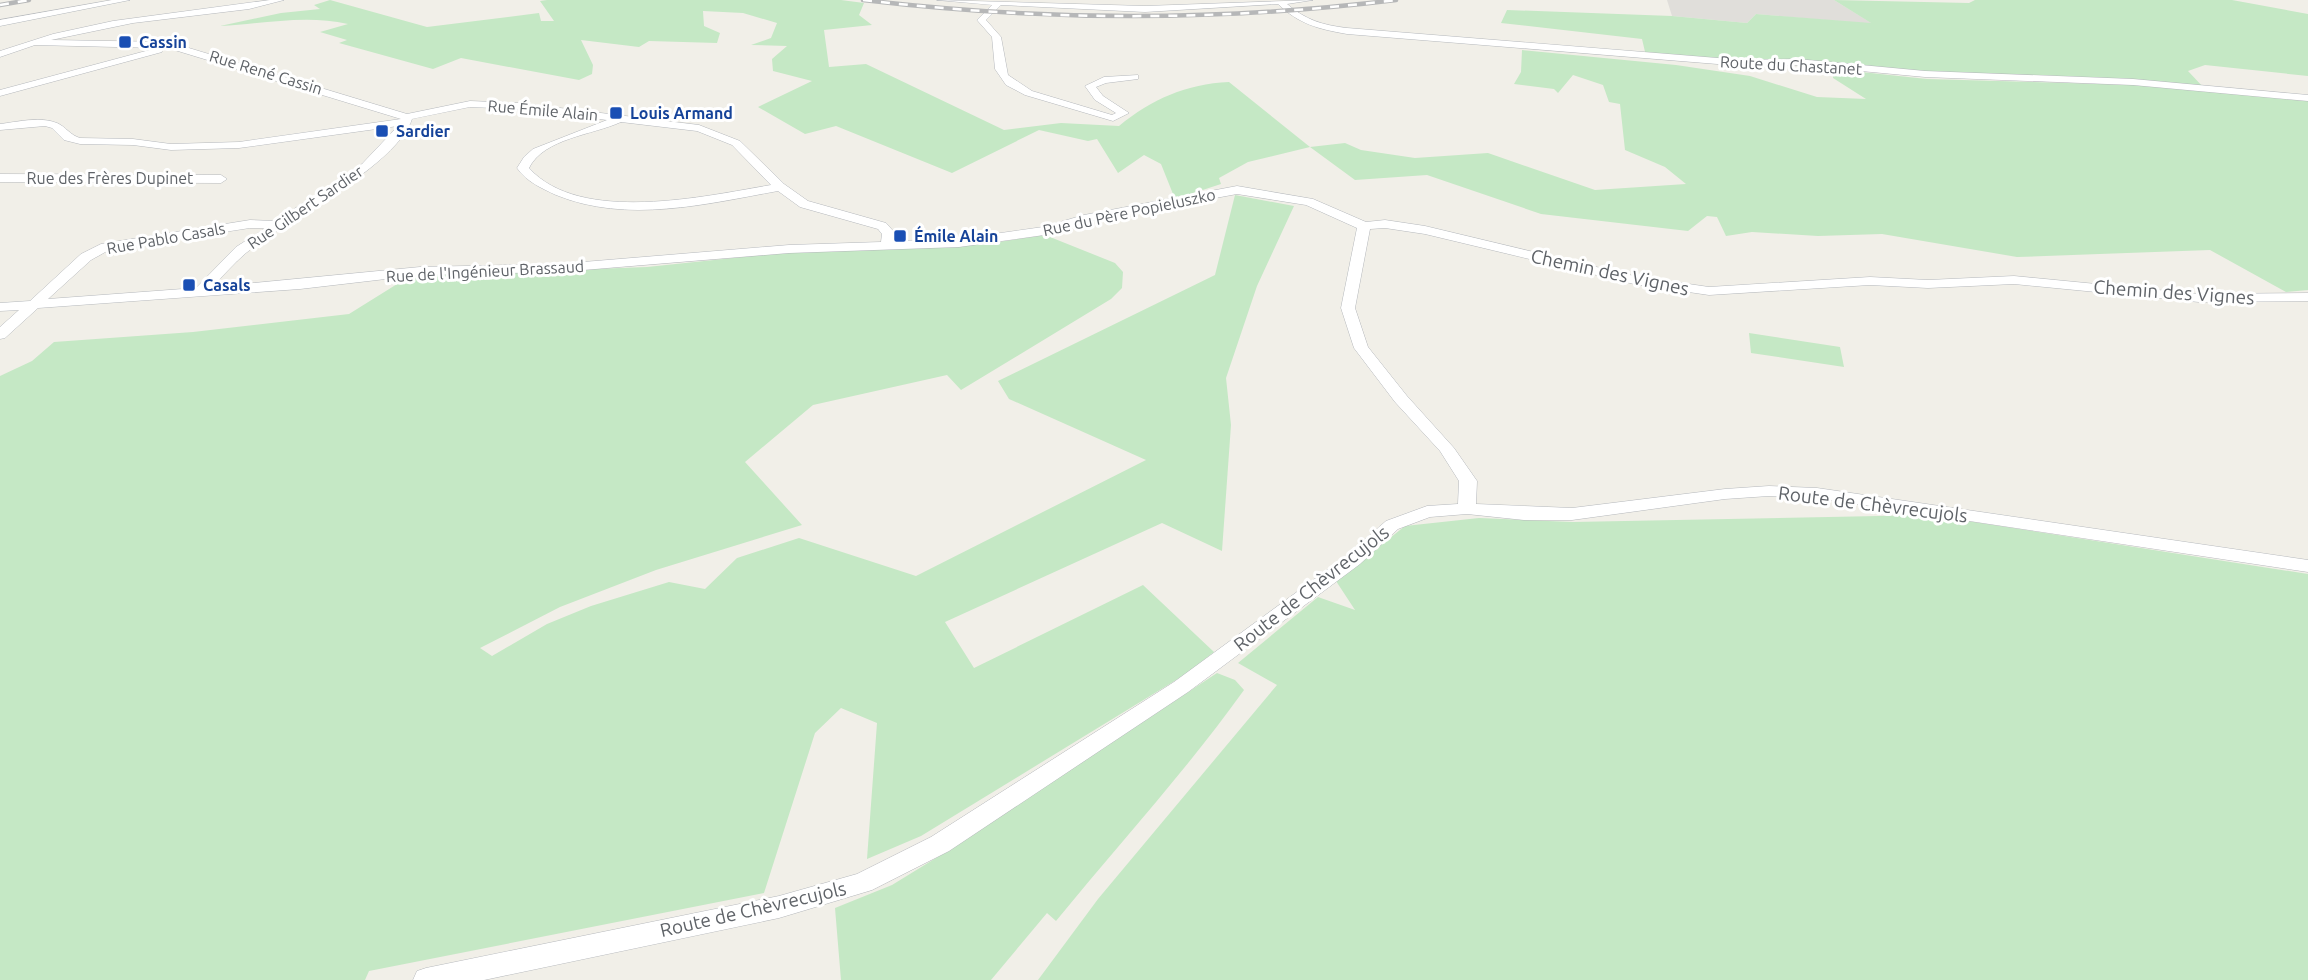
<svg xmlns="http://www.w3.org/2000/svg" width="2308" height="980" font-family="Ubuntu,sans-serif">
  <rect width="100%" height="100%" fill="#f1efe8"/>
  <!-- industrial -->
  <polygon fill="#e0deda" points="1667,0 1834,0 1873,24 1756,14 1747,23 1672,16"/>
  <!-- green -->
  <g fill="#c5e8c5">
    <path d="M330 0 427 27 539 13 541 21H554L540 1 547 0H841L864 3 859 15 872 25 824 30 829 67 866 64 1004 130 1061 123 1119 126C1152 99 1186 84 1229 82L1310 147 1345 143 1361 150 1415 158 1488 153 1595 190 1686 184 1665 167 1625 150 1620 104 1609 102 1603 85 1573 75 1558 93 1554 89 1514 84 1521 72 1522 50 1676 65 1750 76 1817 97 1866 99 1833 78V69L1927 79 2136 85 2308 101V290L2286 292 2210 250 2017 257 1882 234 1818 236 1752 232 1726 236 1717 217 1707 216 1688 231 1541 214 1427 175 1355 180 1310 147 1248 162 1219 178 1221 184 1175 199 1161 164 1144 155 1118 173 1097 139 1088 141 1039 130 952 173 836 126 805 134 758 107 812 81 773 71 772 59 787 46 751 45 771 38 777 23 743 13 703 11 704 26 720 33 717 43 649 41 639 47 581 40 593 65 592 74 579 80 461 58 433 69 339 43 347 40 320 32 348 24C305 14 263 24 220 26L281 13 320 9 314 5Z"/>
    <polygon points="1834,0 1969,3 1975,0 2232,0 2308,14 2308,76 2205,65 2188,71 2204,88 1646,56 1642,39 1501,23 1507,10 1672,16 1747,23 1756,14 1871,23"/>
    <polygon points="1235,195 1294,206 1257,286 1226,378 1231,425 1222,551 1162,523 945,622 974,668 1143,585 1214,652 1186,674 921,836 867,859 877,723 841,708 815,733 764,893 369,971 365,980 0,980 0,376 32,361 54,342 193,332 349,314 410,276 647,267 800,251 985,244 1045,235 1115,263 1123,272 1122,288 1111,299 961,390 947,375 813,405 745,462 802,525 656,570 560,607 480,648 492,656 547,624 591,606 669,582 705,589 737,558 799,538 916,576 1146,460 1009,399 998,381 1215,275"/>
    <polygon points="1749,333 1840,347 1844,367 1751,353"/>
    <polygon points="1929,515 2308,574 2308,980 1038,980 1098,899 1277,685 1238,663 1318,597 1355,610 1336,581 1405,526 1479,518 1573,522"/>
    <path d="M1217 673 1235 680 1244 690C1186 771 1119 844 1056 921L1047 913 991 980H841L835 908 892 885 949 850Z"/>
  </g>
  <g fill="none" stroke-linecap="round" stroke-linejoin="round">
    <!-- minor casing -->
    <g stroke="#b5b8bc" stroke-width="1">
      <g id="minor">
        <polygon points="112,0 130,0 0,26 0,20"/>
        <path d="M270 0H284L249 9 133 23 51 40 169 42 407 114 470 101 519 103 699 125 740 141 784 184 808 201 886 223 895 233 894 241 959 239 1043 227 1084 215 1237 186 1313 199 1366 222 1385 220 1425 226 1634 276 1709 287 1870 277 1928 280 2014 276 2199 294 2308 293V301L2199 302 2014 284 1928 288 1870 285 1709 295 1634 284 1425 234 1385 228 1370 229 1355 308 1368 347 1407 396 1454 448 1477 481 1476 504 1572 508 1725 489 1769 486 1817 488 2308 560V572L1817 498 1769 496 1725 499 1572 520H1524L1467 514 1430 517 1398 529 1360 564 1188 692 949 851 872 890 779 918 484 980H413L417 971 426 968 779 896 857 874 931 837 1174 682 1346 556 1386 521 1427 506 1458 504 1459 481 1440 451 1395 402 1354 348 1341 308 1357 228 1306 205 1237 194 1086 222 1044 235 959 247 789 253 559 272 420 275 300 289 38 308 5 338 0 339V327L19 310 0 311V303L30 301 81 254 101 244 250 220 276 221 362 164 398 126 239 148 171 150 133 145 80 144 64 140 52 128 45 126 0 130V124C17 122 40 116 57 123 66 127 70 135 80 138L133 139 171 144 239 142 401 119 168 48H161L162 52 0 96V90L157 48 35 45 0 57V51L53 34 113 21ZM470 107 519 109 607 120 533 149 524 157 517 168C527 182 541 188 556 195 627 224 706 204 778 191L800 207 878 229 882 234 881 242 789 245 559 264 420 267 212 287C223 276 234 263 246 253 286 220 397 166 412 119ZM621 122 697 131 732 145 771 185C706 196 580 225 529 168 544 138 593 135 621 122ZM250 228H266L236 247 196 288 48 299 91 260 109 250Z"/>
        <path d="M937 0 1145 6 1313 0 1287 4C1306 20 1322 25 1347 28L1742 60 1797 59 1925 71 2133 79 2308 95V101L2133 85 1925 77 1797 65 1742 66 1347 34C1318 29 1299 24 1278 4L1145 12 1001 5 986 20 1001 37 1008 75 1032 91 1112 115 1116 113 1095 100 1085 86 1104 77 1138 75V79L1106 83 1096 87 1103 96 1129 113 1113 121 1025 95 1006 85 995 69 992 37 977 20 992 5Z"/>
        <polygon points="0,174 221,175 227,179 221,183 0,182"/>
      </g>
    </g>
    <!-- minor -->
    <use href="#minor" fill="#fff" fill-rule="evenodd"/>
    <!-- rail casing -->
    <g stroke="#b6b7b8" stroke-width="4.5">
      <g id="rail">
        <path d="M863 0C1042 21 1217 22 1396 0"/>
        <polyline points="0,5 29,0"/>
      </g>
    </g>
    <!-- rail -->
    <use href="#rail" stroke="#fff" stroke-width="2.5" stroke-dasharray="9" stroke-linecap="butt"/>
  </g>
  <!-- markers -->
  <g fill="#1a4fb4" stroke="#fff" stroke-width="2.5">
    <rect x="118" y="35" width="14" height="14" rx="3.5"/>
    <rect x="609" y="106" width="14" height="14" rx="3.5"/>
    <rect x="375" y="124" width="14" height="14" rx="3.5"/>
    <rect x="893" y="229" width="14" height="14" rx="3.5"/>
    <rect x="182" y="278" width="14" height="14" rx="3.5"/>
  </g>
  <g text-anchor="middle" stroke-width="6" stroke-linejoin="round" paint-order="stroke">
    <!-- far-transit labels -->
    <g font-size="16" font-weight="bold" fill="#164399" stroke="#fff" text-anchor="start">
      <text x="139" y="48">Cassin</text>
      <text x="630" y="119">Louis Armand</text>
      <text x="396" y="137">Sardier</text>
      <text x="914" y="242">Émile Alain</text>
      <text x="203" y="291">Casals</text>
    </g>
    <!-- far-street labels -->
    <g font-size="16" fill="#5f6368" stroke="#fff">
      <text transform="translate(1791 65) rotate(3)" y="6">Route du Chastanet</text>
      <text transform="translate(266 72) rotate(17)" y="6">Rue René Cassin</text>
      <text transform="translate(543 110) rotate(5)" y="6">Rue Émile Alain</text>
      <text x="110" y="184">Rue des Frères Dupinet</text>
      <text transform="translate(305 207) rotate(-34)" y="6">Rue Gilbert Sardier</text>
      <text transform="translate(1129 212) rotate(-12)" y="6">Rue du Père Popieluszko</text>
      <text transform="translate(166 238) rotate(-10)" y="6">Rue Pablo Casals</text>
      <text transform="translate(485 271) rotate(-3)" y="6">Rue de l'Ingénieur Brassaud</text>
    </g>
    <!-- street labels -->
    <g font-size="19" fill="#5f6368" stroke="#fff">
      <text transform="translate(1610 272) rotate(12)" y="7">Chemin des Vignes</text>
      <text transform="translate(2174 292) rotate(4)" y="7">Chemin des Vignes</text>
      <text transform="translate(1873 504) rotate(7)" y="7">Route de Chèvrecujols</text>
      <text transform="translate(1311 588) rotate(-38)" y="7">Route de Chèvrecujols</text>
      <text transform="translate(753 909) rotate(-13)" y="7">Route de Chèvrecujols</text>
    </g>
  </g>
</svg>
